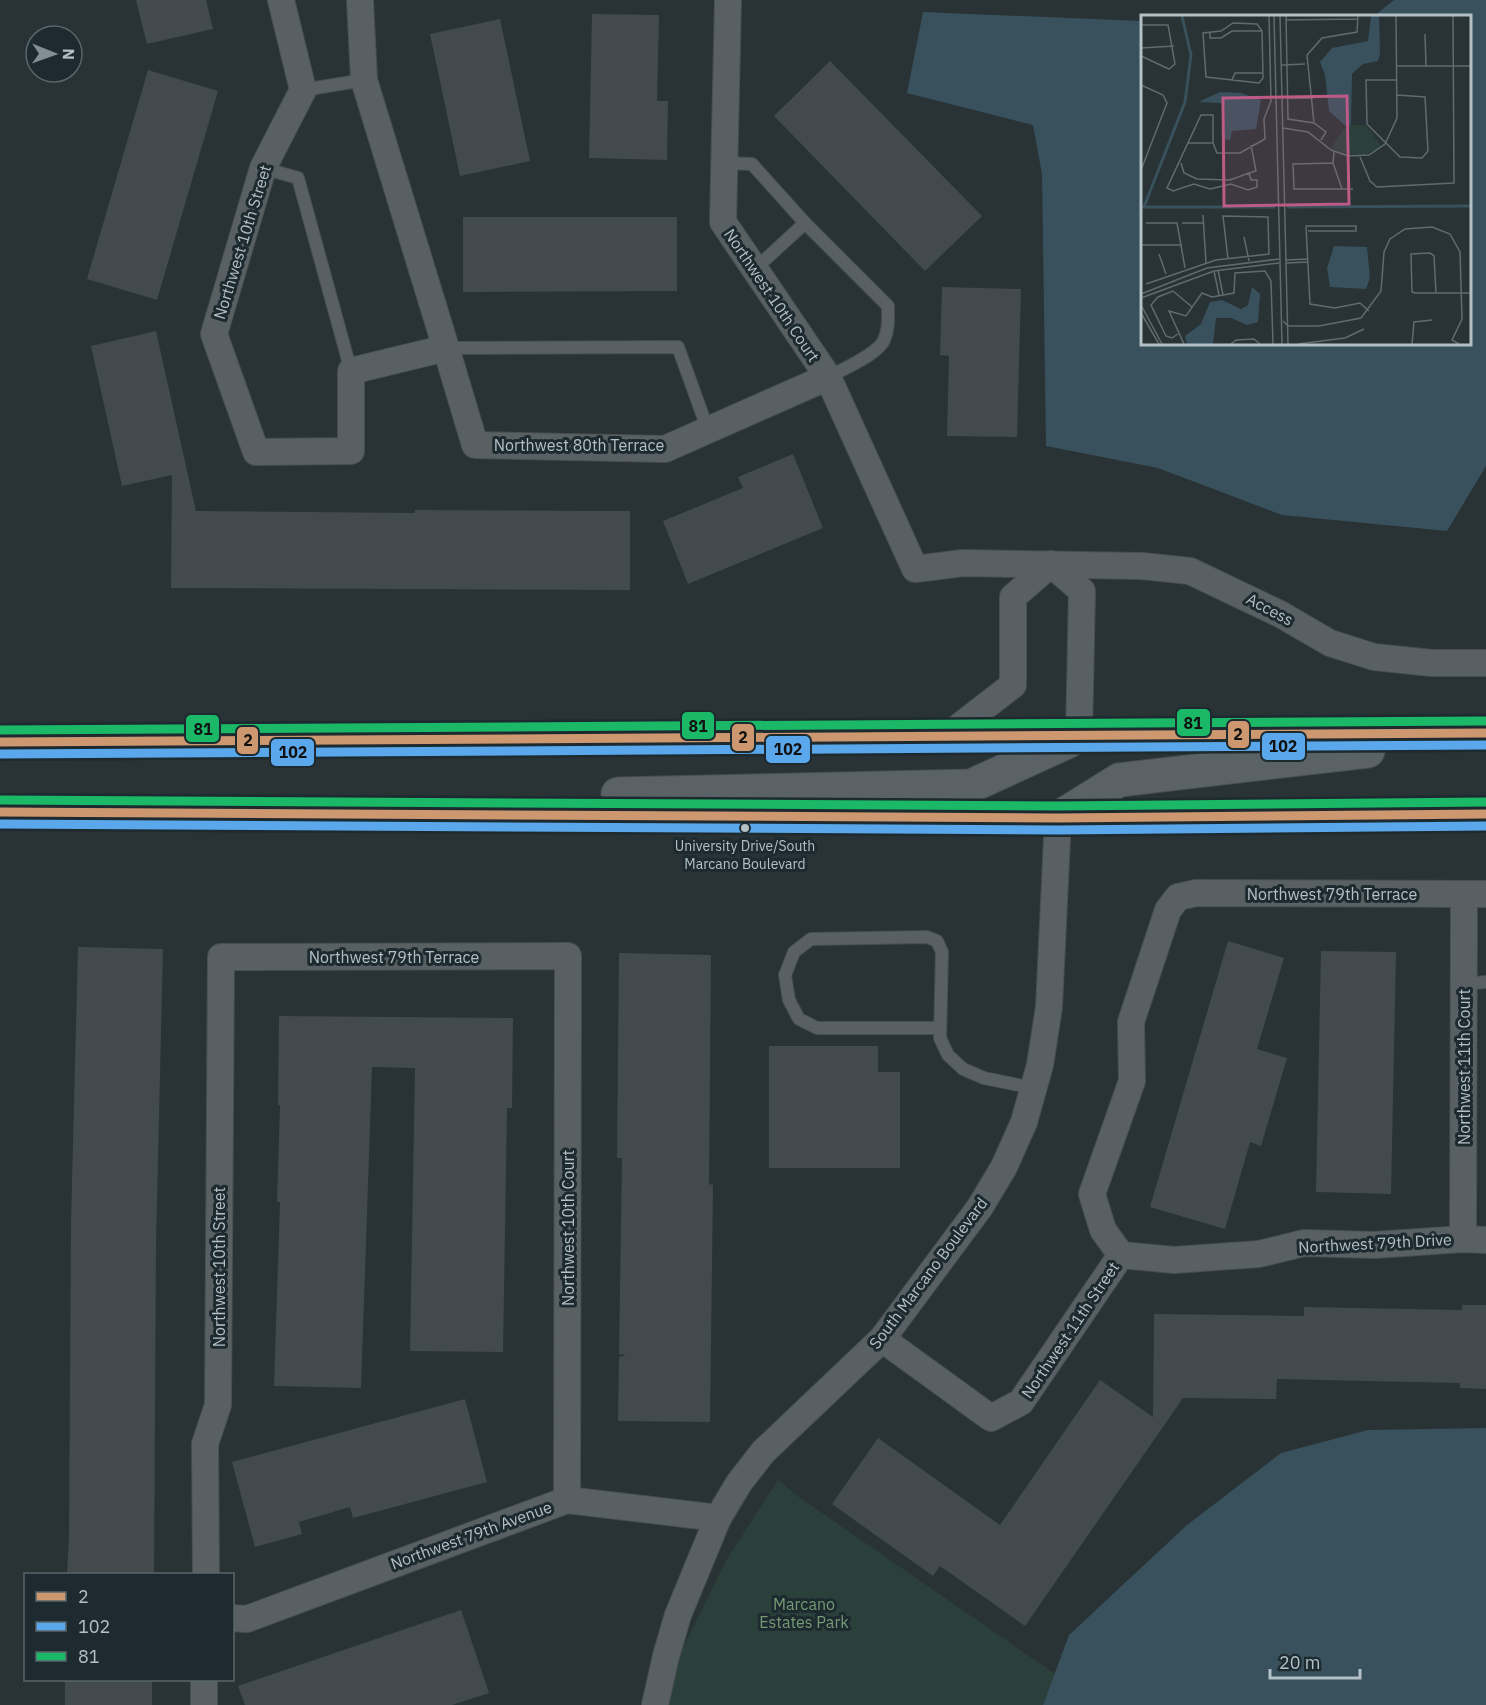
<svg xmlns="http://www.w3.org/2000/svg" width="1486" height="1705" font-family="'IBM Plex Sans',sans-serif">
  <rect width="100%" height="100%" fill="#293235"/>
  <!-- green -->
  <polygon fill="#2c403b" points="778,1480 796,1495 1055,1674 1043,1705 669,1705 674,1666 727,1559"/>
  <!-- water -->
  <g fill="#38515c">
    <polygon points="1394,0 1486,0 1486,466 1447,531 1282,515 1158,468 1046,446 1042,174 1033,125 907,93 923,12 1142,21 1142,344 1470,344 1470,16 1374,16"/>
    <polygon points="1486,1428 1486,1705 1043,1705 1069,1635 1187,1525 1281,1453 1368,1430"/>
  </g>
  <!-- building -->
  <g fill="#434a4d">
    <polygon points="136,0 206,0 213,29 147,44"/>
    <polygon points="592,14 659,15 657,101 668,101 667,160 589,158"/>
    <polygon points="500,19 530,161 460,176 430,34"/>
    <polygon points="830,61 982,216 925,271 774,116"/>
    <polygon points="148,70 218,91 157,300 87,279"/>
    <polygon points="463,217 677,217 677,291 463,292"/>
    <polygon points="942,287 1021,289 1017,437 947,436 949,356 940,355"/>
    <polygon points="156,331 196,511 415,513 415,510 630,511 630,590 171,588 172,475 122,486 91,346"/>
    <polygon points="793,454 823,528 688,584 663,521 743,488 738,477"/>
    <polygon points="1228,941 1284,958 1257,1049 1287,1058 1261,1146 1250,1142 1225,1229 1150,1207"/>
    <polygon points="78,947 163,949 156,1243 154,1575 67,1575 69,1538 71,1222"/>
    <polygon points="1321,951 1396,952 1391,1194 1316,1192"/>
    <polygon points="619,953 711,955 709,1184 713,1185 710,1422 618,1421 619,1357 626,1355 619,1354 622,1158 617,1158"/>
    <polygon points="279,1016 513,1018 512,1108 507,1108 503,1352 410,1351 415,1068 372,1067 361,1388 274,1386 280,1202 277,1202 280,1105 278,1105"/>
    <polygon points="769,1046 878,1046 878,1072 900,1072 900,1168 769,1168"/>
    <polygon points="1462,1305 1486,1305 1486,1389 1460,1388 1460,1383 1277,1379 1276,1399 1183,1398 1025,1626 940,1566 933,1576 832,1504 878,1438 1000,1525 1100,1380 1153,1417 1154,1314 1304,1316 1304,1307 1462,1310"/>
    <polygon points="465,1399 487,1482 353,1518 350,1507 299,1522 302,1534 255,1547 232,1462"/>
    <polygon points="461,1610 489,1693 452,1705 245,1705 238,1686"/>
    <rect x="65" y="1680" width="87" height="25"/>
  </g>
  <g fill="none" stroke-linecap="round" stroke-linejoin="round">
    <!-- service casing -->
    <g stroke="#474d50" stroke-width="14">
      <g id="service">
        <polyline points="303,90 364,80"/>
        <polyline points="725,163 752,164 805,223 755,269"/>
        <polyline points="263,168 298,178 351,371"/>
        <path d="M805 223 888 306C888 318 889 329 884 340 878 354 842 370 828 377"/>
        <polyline points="446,348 678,347 708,430"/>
        <polyline points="1464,984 1486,982"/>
        <polyline points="940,1028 817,1028 799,1019 789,1000 785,975 794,952 811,939 927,937 937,941 942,952 940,1038 948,1055 963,1069 984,1078 1033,1088"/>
      </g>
    </g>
    <!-- minor casing -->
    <g stroke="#474d50" stroke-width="28">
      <g id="minor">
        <polyline points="281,0 303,90 263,168 214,334 256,452 351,451 351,371 446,348 475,445 665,449 828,377"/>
        <polyline points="360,0 364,80 446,348"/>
        <polyline points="728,0 723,222 828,377 915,569 963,563 1142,566 1190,571 1280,614 1330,643 1374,657 1432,663 1486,663"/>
        <polyline points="947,736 1013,685 1013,597 1051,564 1082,591 1079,736"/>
        <polyline points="1463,1239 1464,895"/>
        <polyline points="1121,1255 1103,1230 1092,1194 1132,1081 1131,1022 1168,910 1178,897 1196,893 1486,894"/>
        <polyline points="1121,1255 1174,1260 1259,1254 1304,1243 1374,1245 1463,1239 1486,1240"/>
        <polyline points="882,1339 991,1418 1021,1402 1121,1255"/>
        <polyline points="206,1574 205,1444 218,1405 221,957 568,956 567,1500"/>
        <polyline points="232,1618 247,1619 567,1500 718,1518"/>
        <polyline points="204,1705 204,1680"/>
        <polyline points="655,1705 666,1656 678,1615 718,1518 739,1483 763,1452 882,1339 980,1207 1004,1167 1024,1122 1040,1065 1049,1007 1058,818"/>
      </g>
    </g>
    <!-- primary casing -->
    <g stroke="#474e52" stroke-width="35">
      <g id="primary">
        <polyline points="0,742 1486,733"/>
        <polyline points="618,794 971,786 1069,741"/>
        <polyline points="0,812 1058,818 1486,814"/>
        <polyline points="1058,818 1119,780 1368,751"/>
      </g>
    </g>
    <!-- service -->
    <use href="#service" stroke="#596063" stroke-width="12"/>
    <!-- minor -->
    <use href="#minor" stroke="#596063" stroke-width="26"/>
    <!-- primary -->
    <use href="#primary" stroke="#5b6265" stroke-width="33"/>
    <!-- bus-1 casing -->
    <g stroke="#1d2a2f" stroke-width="14">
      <g id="bus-1">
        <polyline points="0,742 1486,733"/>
        <polyline points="0,812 1058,818 1486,814"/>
      </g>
    </g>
    <!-- bus-2 casing -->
    <g stroke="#1d2a2f" stroke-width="14">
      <g id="bus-2">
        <polyline points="0,754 1486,745"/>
        <polyline points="0,824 1058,830 1486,826"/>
      </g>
    </g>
    <!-- bus-3 casing -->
    <g stroke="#1d2a2f" stroke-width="14">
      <g id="bus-3">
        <polyline points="0,730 1486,721"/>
        <polyline points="0,800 1058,806 1486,802"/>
      </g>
    </g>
    <!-- bus-1 -->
    <use href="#bus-1" stroke="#cd976f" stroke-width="9"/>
    <!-- bus-2 -->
    <use href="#bus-2" stroke="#5aa8eb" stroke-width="9"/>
    <!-- bus-3 -->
    <use href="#bus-3" stroke="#1ab867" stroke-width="9"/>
  </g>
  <!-- markers -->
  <circle fill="#b3c0c6" stroke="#1d2a2f" stroke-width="2" cx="745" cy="828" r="5"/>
  <g text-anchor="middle" stroke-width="6" stroke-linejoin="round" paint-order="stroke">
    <!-- bus labels -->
    <g font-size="14" fill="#b3c0c6" stroke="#1d2a2f">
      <text x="745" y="851">University Drive/South<tspan x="745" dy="18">Marcano Boulevard</tspan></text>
    </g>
    <!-- street labels -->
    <g font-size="16" fill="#b3c0c6" stroke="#1d2a2f">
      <text transform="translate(242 242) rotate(-73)" y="6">Northwest 10th Street</text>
      <text transform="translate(772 295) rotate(56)" y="6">Northwest 10th Court</text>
      <text x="579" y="451">Northwest 80th Terrace</text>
      <text transform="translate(1270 609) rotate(28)" y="6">Access</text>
      <text x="1332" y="900">Northwest 79th Terrace</text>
      <text x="394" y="963">Northwest 79th Terrace</text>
      <text transform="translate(1464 1067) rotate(-90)" y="6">Northwest 11th Court</text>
      <text transform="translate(568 1228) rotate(-90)" y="6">Northwest 10th Court</text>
      <text transform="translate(1375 1243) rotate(-3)" y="6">Northwest 79th Drive</text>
      <text transform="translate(219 1267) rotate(-90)" y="6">Northwest 10th Street</text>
      <text transform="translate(928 1273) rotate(-53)" y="6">South Marcano Boulevard</text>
      <text transform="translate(1070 1330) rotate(-56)" y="6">Northwest 11th Street</text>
      <text transform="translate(471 1535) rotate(-20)" y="6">Northwest 79th Avenue</text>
    </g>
    <!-- park labels -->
    <g font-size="16" fill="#759a73" stroke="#1d2a2f">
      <text x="804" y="1610">Marcano<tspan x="804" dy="18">Estates Park</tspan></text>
    </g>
  </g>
  <!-- overview -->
  <g transform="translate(1141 15)">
    <rect width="330" height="330" fill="#293235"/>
    <path d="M210 110H225L240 131 227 139 204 140 190 133 204 112Z" fill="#2c403b"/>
    <path d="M230 1H238L239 38 237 46 222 49 211 59 210 110 207 113 188 96 184 60 179 47 191 33 227 26ZM79 77 100 78 120 85 115 114 91 116 89 125 83 124 84 92 80 88 57 87ZM193 231 226 232 229 263 225 274 189 272 186 253ZM111 272 119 279 117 307 106 310 90 303H75L72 329H46L44 321 60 309 69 287 81 285 100 294 107 290Z" fill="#38515c"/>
    <path fill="none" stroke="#38515c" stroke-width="3" d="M0 192H134M3 192 44 87 50 40 41 1M146 192 330 191"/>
    <path fill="none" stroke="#606b6f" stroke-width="1.5" d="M133 1 141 329M139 1 147 329M145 1 147 104 173 108 185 117 180 125M145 5 217 4M92 8 116 9 121 16 122 63 118 68 65 62 62 18 80 16ZM0 10H27L34 49 28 54 0 41M69 17V23H80L91 16H121M284 19 285 51M0 33 33 31M140 50 164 49M256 51H330M91 65 94 58H122M256 65H225L226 109 259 142 281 143 287 136 284 82 256 80M0 70 22 80 26 88 0 155M147 83H172M173 108 166 40 181 23 216 17 217 1M142 113 167 117 190 135 207 141 228 140 244 129 256 103 255 1M46 128H72L76 138H99L124 124 123 104 130 86 128 1M72 128V100H60L26 173 32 176 53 169 69 174 90 169 107 175 116 172V165H110L108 158 115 156 110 130M193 137 192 148 201 174M219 142 229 166 236 172 313 168 312 1M40 148 43 158 56 164 89 165 108 158M192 148 152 149 153 174H212M62 200 65 248M5 208H36L44 253M41 208H62M167 216H215V211H165L169 289 194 293 219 288 228 296M103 222 108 246M1 230H41M18 239 25 259M145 245 167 244M145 248 167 247M77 255 82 280M73 256 78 280M5 269 75 245 128 239 127 202 82 201 87 244M295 278 293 241 289 238 270 239 271 277 274 278H330M0 279 66 253 138 244M0 283 73 256 138 248M0 290 21 329M0 298 18 329M142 306 147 311H178L220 303 240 276 243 237 249 224 264 214 291 212 309 219 319 237 321 304 311 325 318 329M37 319 31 323 25 321 10 290 17 282 32 276 51 292M43 329 28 296 45 301 61 278 71 282 93 278 94 258 124 256 130 266 132 329M90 329 95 325 113 324 119 329M157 329 204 323 223 314M271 329 273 307 291 305"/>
    <path fill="#bc5b86" fill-opacity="0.15" stroke="#bc5b86" stroke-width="3" d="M206 81 208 189 83 191 82 83Z"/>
    <rect width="330" height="330" fill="none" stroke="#b3c0c6" stroke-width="3"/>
  </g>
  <g stroke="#1d2a2f" stroke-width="2">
    <rect x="1176" y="708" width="35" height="29" rx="6" fill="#1ab867"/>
    <rect x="681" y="711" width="34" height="29" rx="6" fill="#1ab867"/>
    <rect x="185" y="714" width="35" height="29" rx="6" fill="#1ab867"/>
    <rect x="1227" y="720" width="23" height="29" rx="6" fill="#cd976f"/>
    <rect x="731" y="723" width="24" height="29" rx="6" fill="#cd976f"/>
    <rect x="236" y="726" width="23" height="29" rx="6" fill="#cd976f"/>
    <rect x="1261" y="732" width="45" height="29" rx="6" fill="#5aa8eb"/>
    <rect x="765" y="735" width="46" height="29" rx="6" fill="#5aa8eb"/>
    <rect x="270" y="738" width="45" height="29" rx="6" fill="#5aa8eb"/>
  </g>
  <g font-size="16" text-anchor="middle" font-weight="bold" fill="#111">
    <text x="1193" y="729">81</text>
    <text x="698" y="732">81</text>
    <text x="203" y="735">81</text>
    <text x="1238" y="740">2</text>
    <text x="743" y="743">2</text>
    <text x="248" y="746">2</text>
    <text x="1283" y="752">102</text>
    <text x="788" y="755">102</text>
    <text x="293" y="758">102</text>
  </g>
  <!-- legend -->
  <rect x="24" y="1573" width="210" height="108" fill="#1d2a2f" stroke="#59666b" stroke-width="1.5"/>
  <rect x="36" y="1592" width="30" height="9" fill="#cd976f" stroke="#59666b" stroke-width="1.5"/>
  <text x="78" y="1603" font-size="18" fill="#b3c0c6">2</text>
  <rect x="36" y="1622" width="30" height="9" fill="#5aa8eb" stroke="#59666b" stroke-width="1.5"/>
  <text x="78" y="1633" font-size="18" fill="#b3c0c6">102</text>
  <rect x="36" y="1652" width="30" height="9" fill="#1ab867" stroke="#59666b" stroke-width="1.5"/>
  <text x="78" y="1663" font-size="18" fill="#b3c0c6">81</text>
  <!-- north arrow -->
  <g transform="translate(54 54) rotate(91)"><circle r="28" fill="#1d2a2f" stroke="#59666b" stroke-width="1.5"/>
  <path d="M0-4.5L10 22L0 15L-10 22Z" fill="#838e93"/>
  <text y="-9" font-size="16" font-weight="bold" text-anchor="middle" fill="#b3c0c6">N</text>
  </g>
  <!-- scale -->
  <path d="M1270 1669v9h90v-9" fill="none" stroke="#b3c0c6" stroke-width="3"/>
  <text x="1279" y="1669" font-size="18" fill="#b3c0c6" stroke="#1d2a2f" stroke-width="4.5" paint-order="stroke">20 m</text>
</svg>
